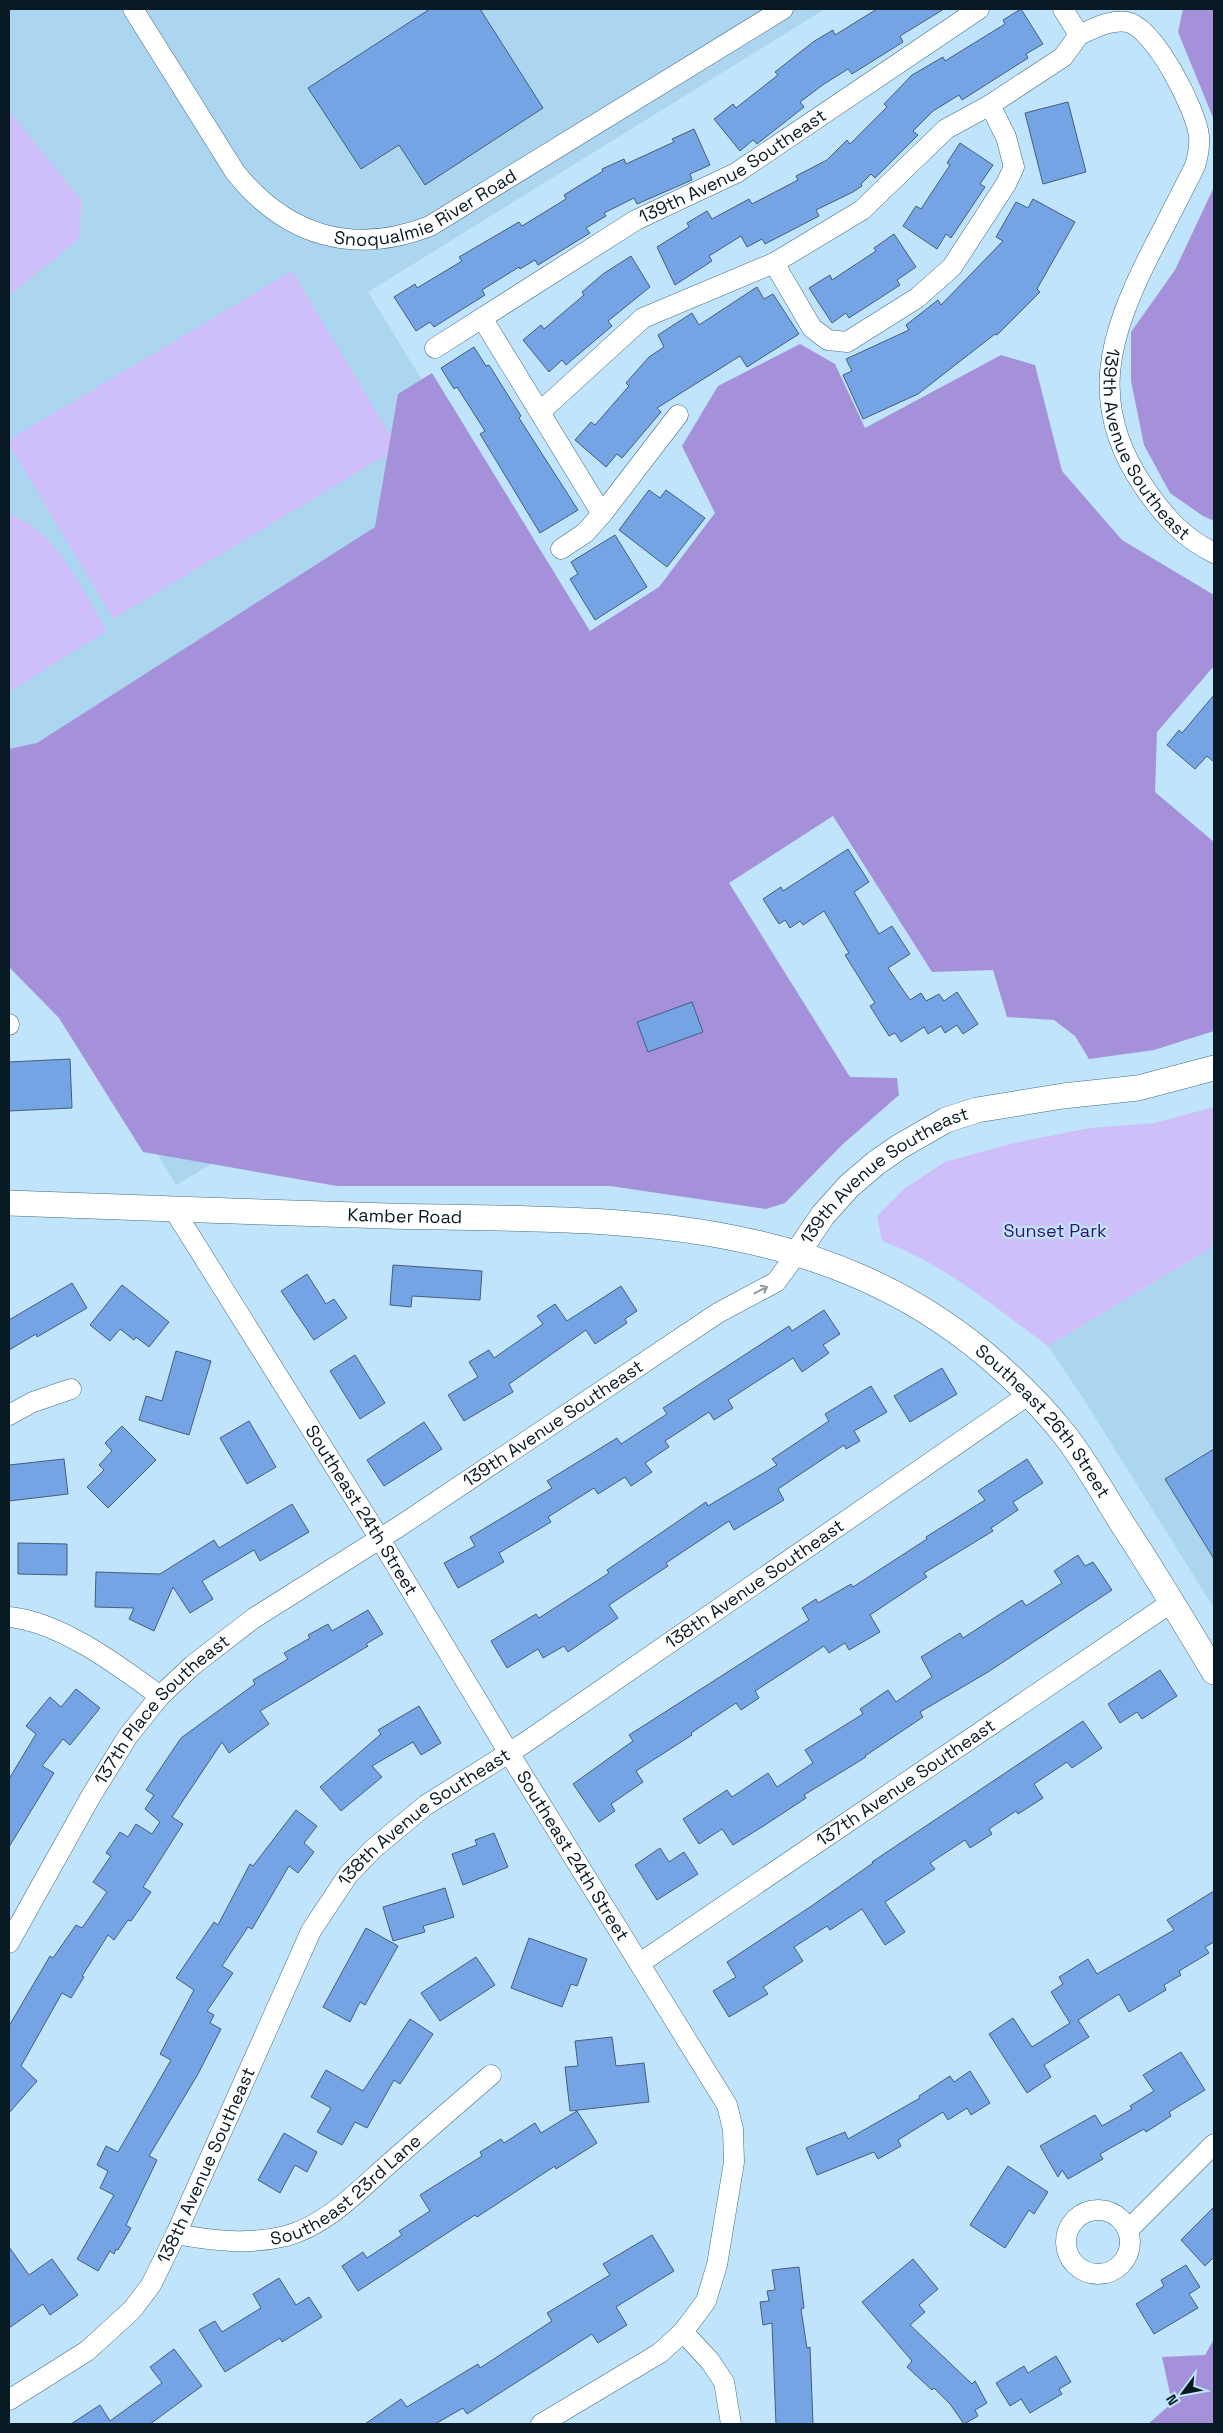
<svg xmlns="http://www.w3.org/2000/svg" width="1223" height="2433" font-family="'Space Grotesk',sans-serif">
  <rect width="100%" height="100%" fill="#bfe4fb"/>
  <!-- built -->
  <g fill="#acd5ef">
    <polygon points="9,9 825,9 368,292 717,862 176,1185 9,908"/>
    <polygon points="1214,1246 1214,1608 1081,1395 1048,1346"/>
  </g>
  <!-- green -->
  <g fill="#cebffb">
    <polygon points="9,111 82,201 79,239 9,296"/>
    <polygon points="292,271 398,448 113,619 9,444 9,440"/>
    <path d="M9 514C55 528 83 591 107 631L9 692Z"/>
    <path d="M1214 1107V1246L1048 1346C996 1308 943 1263 882 1241L877 1216 905 1188 945 1162 1014 1143 1090 1128 1155 1123Z"/>
  </g>
  <!-- forest -->
  <g fill="#a591da">
    <polygon points="1183,9 1214,9 1214,120 1178,32"/>
    <polygon points="1214,187 1214,521 1203,516 1170,493 1144,445 1131,381 1131,332 1175,270"/>
    <polygon points="800,344 835,364 865,428 1001,355 1035,365 1062,471 1122,540 1214,595 1214,666 1157,732 1155,792 1214,842 1214,1031 1154,1050 1089,1059 1075,1036 1054,1020 1007,1017 993,970 932,972 833,816 729,883 850,1077 897,1078 899,1095 843,1144 785,1203 766,1209 610,1186 337,1186 143,1152 59,1018 9,967 9,749 37,743 375,527 398,394 432,373 590,631 659,587 715,513 682,446 718,386"/>
    <polygon points="1214,2339 1214,2424 1148,2424 1172,2403 1162,2357 1205,2355"/>
  </g>
  <!-- building -->
  <g fill="#74a4e4" stroke="#455e7f">
    <polygon points="430,9 480,9 543,108 425,185 399,145 361,169 308,88"/>
    <polygon points="877,9 944,9 900,36 903,42 852,74 848,69 824,84 800,102 804,107 757,144 753,140 740,151 714,119 733,104 736,108 778,75 775,72 813,42 833,30 835,35"/>
    <polygon points="1021,9 1043,44 1026,54 1028,58 962,100 959,95 933,111 913,131 918,135 875,178 871,174 861,184 862,186 853,192 816,210 819,216 765,244 762,239 747,247 741,236 709,256 712,261 675,285 657,247 689,227 687,223 707,211 712,219 749,199 752,204 798,180 796,176 827,160 847,140 850,144 887,107 884,104 912,75 943,57 945,61 1005,24 1003,20"/>
    <polygon points="1068,102 1086,172 1043,184 1025,113"/>
    <polygon points="694,129 710,165 690,174 692,180 637,204 634,198 604,213 606,216 586,228 590,233 538,265 535,260 520,269 519,267 482,290 485,295 434,327 430,322 416,331 394,297 415,284 417,288 462,261 459,257 519,222 522,226 566,199 564,195 603,171 602,169 624,159 626,164 674,142 672,139"/>
    <polygon points="960,143 993,165 980,184 985,187 951,238 946,234 937,249 903,226 916,206 921,209 950,165 947,163"/>
    <polygon points="1033,199 1075,222 1037,289 1040,292 997,335 995,334 918,394 863,419 843,375 852,371 846,359 909,330 906,325 938,300 941,305 1003,241 996,237 1016,202 1028,208"/>
    <polygon points="894,234 916,267 897,280 900,285 849,318 846,313 832,323 809,288 830,275 832,280 876,251 874,248"/>
    <polygon points="631,256 650,287 608,321 612,326 566,365 562,360 549,372 523,340 541,325 544,329 584,295 582,292 603,274"/>
    <polygon points="757,287 764,299 773,294 799,334 747,367 740,356 657,408 661,412 622,458 617,454 606,467 575,440 591,422 595,425 629,386 626,383 649,357 664,347 658,335 692,313 699,325"/>
    <polygon points="474,347 486,366 489,365 521,416 519,418 578,510 540,533 480,434 485,431 457,387 454,389 441,368"/>
    <polygon points="649,490 660,498 666,490 705,518 667,567 619,530"/>
    <polygon points="615,535 647,587 595,620 570,579 578,574 571,562"/>
    <polygon points="1214,695 1214,762 1207,756 1195,769 1167,745 1179,730 1182,733"/>
    <polygon points="848,849 869,882 854,892 879,934 892,926 910,954 888,968 910,1000 921,993 926,1001 939,994 944,1001 957,992 978,1024 963,1034 957,1025 945,1033 941,1026 928,1034 924,1027 901,1042 895,1033 889,1036 870,1006 875,1003 845,955 849,953 824,911 803,925 800,921 790,928 785,920 779,924 763,899 781,887 783,891"/>
    <polygon points="692,1002 703,1032 648,1052 637,1022"/>
    <polygon points="70,1059 72,1108 9,1111 9,1062"/>
    <polygon points="393,1265 482,1271 480,1300 412,1296 411,1307 390,1305"/>
    <polygon points="307,1274 326,1304 334,1299 347,1318 314,1340 281,1291"/>
    <polygon points="72,1283 87,1308 37,1337 36,1334 9,1350 9,1320"/>
    <polygon points="122,1285 169,1322 149,1347 136,1337 134,1340 120,1329 110,1341 90,1325"/>
    <polygon points="621,1286 637,1311 625,1319 627,1323 595,1344 586,1330 509,1384 513,1392 464,1421 448,1395 478,1377 469,1362 489,1350 494,1358 543,1324 537,1316 555,1304 567,1321"/>
    <polygon points="824,1310 840,1334 823,1345 829,1353 802,1372 793,1358 728,1400 733,1408 714,1420 709,1412 665,1441 669,1447 645,1463 652,1472 631,1486 625,1477 598,1494 594,1488 548,1517 551,1522 499,1553 504,1562 458,1588 444,1563 475,1546 470,1537 552,1488 547,1481 617,1438 621,1444 667,1414 663,1408 789,1326 792,1331"/>
    <polygon points="176,1351 211,1361 189,1435 139,1420 146,1396 162,1401"/>
    <polygon points="355,1355 385,1403 360,1419 330,1371"/>
    <polygon points="942,1368 957,1394 910,1422 894,1396"/>
    <polygon points="871,1386 887,1412 854,1431 860,1441 846,1449 844,1445 778,1489 784,1500 734,1530 729,1521 666,1563 668,1566 609,1605 618,1618 568,1652 564,1646 543,1658 538,1649 507,1668 491,1641 536,1614 539,1618 609,1573 607,1570 706,1502 708,1506 777,1465 772,1459 829,1421 825,1414"/>
    <polygon points="249,1421 276,1467 247,1484 220,1438"/>
    <polygon points="424,1422 442,1449 384,1486 367,1460"/>
    <polygon points="122,1426 156,1460 108,1508 87,1487 104,1470 99,1465 112,1451 105,1443"/>
    <polygon points="1214,1449 1214,1559 1165,1479"/>
    <polygon points="64,1459 68,1494 9,1501 9,1465"/>
    <polygon points="1027,1459 1043,1483 1013,1502 1018,1510 991,1528 993,1531 924,1573 927,1577 870,1615 880,1632 849,1650 845,1643 829,1653 824,1646 755,1691 759,1698 741,1710 736,1703 691,1733 692,1735 636,1771 643,1782 611,1804 615,1811 599,1822 573,1784 633,1741 629,1735 809,1620 802,1608 816,1599 818,1603 851,1584 853,1587 927,1539 926,1537 985,1500 978,1491"/>
    <polygon points="292,1504 309,1532 260,1561 254,1550 202,1581 213,1599 190,1613 173,1587 154,1631 129,1619 134,1608 95,1607 96,1572 160,1574 214,1540 219,1548"/>
    <polygon points="18,1543 67,1544 67,1575 18,1574"/>
    <polygon points="1078,1555 1085,1566 1093,1562 1112,1590 988,1672 920,1712 923,1717 865,1756 866,1757 804,1795 806,1798 765,1825 733,1845 722,1829 699,1844 683,1819 727,1790 732,1797 768,1773 777,1787 813,1763 805,1750 863,1714 860,1709 888,1690 896,1702 932,1677 921,1657 960,1633 963,1638 1022,1600 1026,1606 1062,1583 1054,1571"/>
    <polygon points="368,1610 383,1634 366,1644 368,1646 260,1711 269,1724 229,1753 222,1742 172,1817 183,1824 143,1887 151,1892 131,1921 128,1920 114,1940 108,1935 82,1976 84,1977 71,1998 62,1993 21,2066 37,2081 9,2113 9,2026 50,1956 53,1958 76,1925 82,1928 107,1892 93,1882 111,1856 106,1853 120,1832 128,1837 136,1824 152,1834 160,1822 145,1809 154,1795 146,1790 181,1738 255,1684 253,1680 288,1659 284,1653 310,1638 308,1635 328,1624 332,1631"/>
    <polygon points="1160,1670 1177,1696 1142,1719 1137,1712 1120,1723 1108,1704"/>
    <polygon points="76,1689 100,1708 70,1745 63,1739 42,1766 54,1773 9,1847 9,1779 36,1734 26,1726 50,1697 61,1707"/>
    <polygon points="419,1706 441,1743 421,1755 413,1742 372,1766 382,1777 341,1811 320,1787 381,1734 378,1730"/>
    <polygon points="1083,1721 1102,1748 1072,1768 1067,1762 1034,1784 1043,1798 1018,1814 1016,1811 989,1829 992,1834 970,1848 965,1840 930,1863 935,1869 885,1902 905,1932 885,1945 862,1909 830,1930 827,1926 794,1947 803,1961 763,1987 768,1994 729,2017 713,1991 736,1977 727,1962 813,1905 873,1863 872,1862"/>
    <polygon points="296,1810 317,1826 304,1843 314,1852 298,1873 289,1866 252,1929 248,1927 222,1966 233,1973 207,2011 214,2015 210,2023 221,2029 198,2074 149,2156 157,2160 126,2225 131,2228 118,2250 116,2249 114,2254 110,2251 98,2271 77,2259 114,2195 100,2188 108,2171 97,2165 106,2146 118,2152 171,2060 160,2054 194,1990 176,1978 214,1922 218,1925 250,1864 253,1866"/>
    <polygon points="494,1833 508,1867 463,1885 452,1854 477,1845 475,1840"/>
    <polygon points="660,1848 669,1862 684,1852 698,1874 657,1900 635,1865"/>
    <polygon points="445,1888 454,1917 423,1926 425,1932 393,1941 383,1907"/>
    <polygon points="1214,1891 1214,1942 1205,1947 1209,1953 1179,1971 1181,1975 1164,1985 1166,1990 1129,2012 1119,1994 1078,2020 1089,2037 1044,2065 1051,2077 1027,2093 989,2034 1013,2018 1032,2047 1070,2023 1051,1992 1063,1984 1059,1977 1088,1959 1097,1974 1174,1930 1167,1920"/>
    <polygon points="366,1928 398,1946 365,2005 360,2002 350,2022 323,2007"/>
    <polygon points="529,1938 587,1959 577,1986 571,1984 562,2007 511,1988"/>
    <polygon points="476,1957 495,1985 440,2021 421,1993"/>
    <polygon points="410,2019 433,2034 400,2084 394,2080 367,2128 355,2122 342,2145 317,2132 331,2108 311,2097 326,2070 363,2091"/>
    <polygon points="612,2037 616,2066 644,2063 649,2102 570,2111 565,2067 578,2066 575,2041"/>
    <polygon points="1181,2052 1205,2090 1169,2112 1171,2116 1146,2132 1144,2129 1100,2154 1103,2159 1068,2179 1062,2170 1058,2177 1040,2146 1095,2115 1102,2126 1132,2109 1130,2106 1154,2091 1143,2075"/>
    <polygon points="970,2071 990,2103 971,2115 967,2108 948,2120 943,2112 898,2140 901,2146 878,2159 874,2152 817,2175 806,2148 845,2132 848,2139 920,2098 919,2096 950,2076 954,2082"/>
    <polygon points="577,2111 597,2143 556,2169 555,2166 477,2217 475,2215 358,2291 342,2266 363,2252 367,2258 402,2235 399,2231 430,2211 420,2195 482,2156 480,2152 501,2139 504,2143 535,2123 541,2133"/>
    <polygon points="284,2133 317,2152 307,2172 295,2165 280,2193 258,2180"/>
    <polygon points="1008,2166 1048,2192 1034,2214 1029,2210 1005,2248 970,2225"/>
    <polygon points="1214,2207 1214,2257 1205,2266 1181,2240"/>
    <polygon points="652,2235 674,2271 616,2307 627,2325 598,2343 592,2334 467,2414 463,2408 435,2424 365,2424 401,2399 407,2407 478,2364 480,2368 552,2321 547,2313 610,2275 603,2264"/>
    <polygon points="9,2247 29,2275 52,2259 78,2295 50,2315 43,2304 9,2328"/>
    <polygon points="913,2259 938,2289 919,2305 925,2312 910,2325 972,2384 975,2381 987,2403 975,2410 978,2416 964,2424 950,2404 934,2388 932,2390 907,2367 912,2361 862,2302"/>
    <polygon points="1186,2265 1200,2287 1189,2294 1198,2308 1154,2334 1136,2304 1164,2286 1161,2280"/>
    <polygon points="799,2267 804,2308 801,2309 807,2348 810,2347 813,2424 776,2424 772,2323 763,2325 760,2302 769,2301 767,2291 775,2290 772,2270"/>
    <polygon points="279,2278 296,2305 309,2297 322,2317 282,2342 280,2338 225,2372 199,2330 215,2321 222,2332 261,2308 253,2294"/>
    <polygon points="174,2349 202,2386 150,2424 71,2424 100,2405 110,2421 162,2383 150,2367"/>
    <polygon points="1056,2356 1071,2382 1059,2389 1062,2394 1030,2413 1021,2399 1010,2406 996,2383 1024,2366 1028,2373"/>
  </g>
  <g fill="none" stroke-linecap="round" stroke-linejoin="round">
    <!-- minor casing -->
    <g stroke="#416b84" stroke-width="21">
      <g id="minor">
        <path id="s1" d="M133 9 235 172C286 236 353 256 430 226L783 9"/>
        <path id="s2" d="M1079 35C1093 29 1110 19 1127 22 1154 27 1196 109 1199 136 1200 146 1198 156 1195 166 1180 196 1165 225 1150 254 1109 336 1087 404 1144 487 1164 516 1182 537 1214 553"/>
        <polyline points="774,263 812,328 828,340 847,342 917,298 952,267 1006,184 1014,167 1006,137 990,105"/>
        <polyline points="482,318 602,514"/>
        <path id="s3" d="M435 348 636 220 736 173 979 9"/>
        <polyline points="540,412 643,318 774,263 862,210 946,129 990,105 1063,57 1079,35 1063,9"/>
        <polyline points="561,549 585,533 602,514 678,415"/>
        <polyline points="9,1024 9,1025"/>
        <path id="s4" d="M174 1210 380 1539 509 1753 727 2105 733 2129 734 2162 717 2265 706 2301 683 2332 710 2361 724 2382 731 2424"/>
        <polyline points="9,1415 33,1402 71,1389"/>
        <path d="M9 1617C61 1622 119 1666 160 1696"/>
        <path id="s5" d="M9 1943 91 1796 128 1736 160 1696 193 1665 254 1618 400 1526 718 1313 776 1282 798 1252"/>
        <path id="s6" d="M640 1963 1172 1602"/>
        <circle cx="1098" cy="2242" r="32"/>
        <polyline points="1128,2230 1214,2144"/>
        <path id="s7" d="M176 2234C213 2241 249 2245 286 2236 327 2225 359 2190 391 2162 424 2133 457 2104 491 2075"/>
        <path id="s8" d="M9 2400 87 2351 132 2310 151 2285 176 2234 311 1931 348 1875 373 1849 426 1805 526 1742 1028 1395"/>
        <polyline points="541,2424 660,2353 683,2332"/>
      </g>
    </g>
    <!-- tertiary casing -->
    <g stroke="#416b84" stroke-width="26">
      <g id="tertiary">
        <path id="s9" d="M9 1203C135 1208 262 1212 388 1216 602 1221 809 1208 985 1354 1012 1377 1041 1405 1064 1434 1087 1463 1105 1497 1125 1528 1156 1575 1185 1624 1214 1672"/>
        <path id="s10" d="M798 1252 823 1215 849 1186 876 1163 899 1147 946 1120 977 1110 1063 1096 1138 1088 1214 1068"/>
      </g>
    </g>
    <!-- minor -->
    <use href="#minor" stroke="#fff" stroke-width="20"/>
    <!-- tertiary -->
    <use href="#tertiary" stroke="#fff" stroke-width="25"/>
  </g>
  <!-- one-way arrows -->
  <defs><path id="oneway-shaft" d="M-6 0H5M1.5-3L5.5 0L1.5 3" fill="none" stroke-width="1.6" stroke-linecap="round" stroke-linejoin="round" transform="scale(1.25)"/></defs>
  <use stroke="#8f989c" href="#oneway-shaft" transform="translate(761 1290) rotate(-27)"/>
  <g text-anchor="middle" stroke-width="4.5" stroke-linejoin="round" paint-order="stroke">
    <!-- street labels -->
    <g font-size="18" fill="#071923" stroke="#bfe4fb">
      <text dy="6" stroke="none"><textPath href="#s3" startOffset="349">139th Avenue Southeast</textPath></text>
      <text dy="6" stroke="none"><textPath href="#s1" startOffset="412">Snoqualmie River Road</textPath></text>
      <text dy="6" stroke="none"><textPath href="#s2" startOffset="526">139th Avenue Southeast</textPath></text>
      <text dy="6" stroke="none"><textPath href="#s10" startOffset="118">139th Avenue Southeast</textPath></text>
      <text dy="6" stroke="none"><textPath href="#s9" startOffset="396">Kamber Road</textPath></text>
      <text dy="6" stroke="none"><textPath href="#s5" startOffset="769">139th Avenue Southeast</textPath></text>
      <text dy="6" stroke="none"><textPath href="#s9" startOffset="1095">Southeast 26th Street</textPath></text>
      <text dy="6" stroke="none"><textPath href="#s4" startOffset="354">Southeast 24th Street</textPath></text>
      <text dy="6" stroke="none"><textPath href="#s8" startOffset="1141">138th Avenue Southeast</textPath></text>
      <text dy="6" stroke="none"><textPath href="#s5" startOffset="281">137th Place Southeast</textPath></text>
      <text dy="6" stroke="none"><textPath href="#s6" startOffset="321">137th Avenue Southeast</textPath></text>
      <text dy="6" stroke="none"><textPath href="#s8" startOffset="736">138th Avenue Southeast</textPath></text>
      <text dy="6" stroke="none"><textPath href="#s4" startOffset="759">Southeast 24th Street</textPath></text>
      <text dy="6" stroke="none"><textPath href="#s8" startOffset="316">138th Avenue Southeast</textPath></text>
      <text dy="6" stroke="none"><textPath href="#s7" startOffset="186">Southeast 23rd Lane</textPath></text>
    </g>
    <!-- park labels -->
    <g font-size="18" fill="#371369" stroke="#bfe4fb">
      <text x="1055" y="1237">Sunset Park</text>
    </g>
  </g>
  <!-- border -->
  <rect width="1223" height="2433" fill="none" stroke="#071923" stroke-width="20"/>
  <!-- north arrow -->
  <g transform="translate(1183 2393) rotate(238)" stroke="#bfe4fb" stroke-width="4" paint-order="stroke">
  <path d="M0-4L9 19L0 12L-9 19Z" fill="#071923"/>
  <text y="-8" font-size="14" font-weight="bold" text-anchor="middle" fill="#071923">N</text>
  </g>
</svg>
